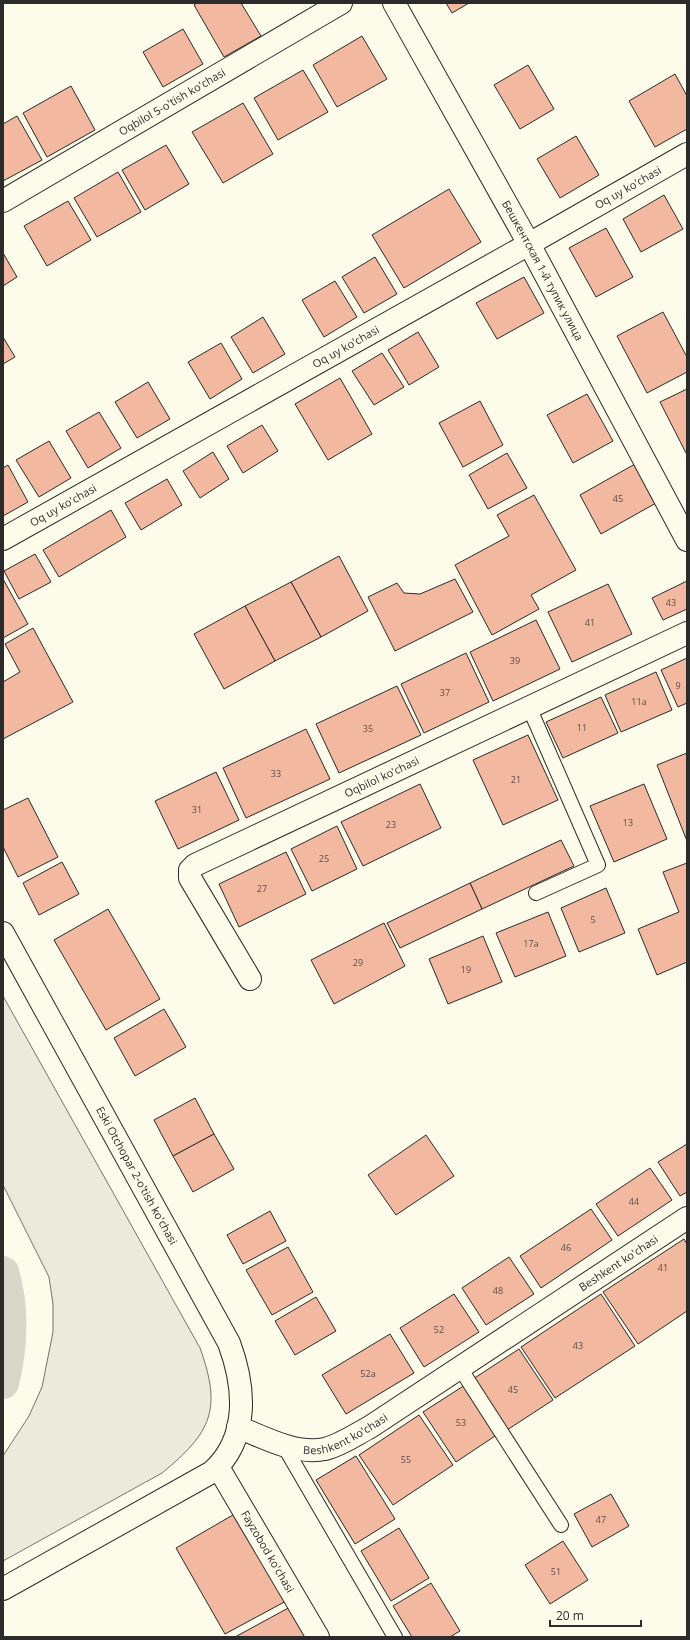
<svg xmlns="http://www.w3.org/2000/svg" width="690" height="1640" font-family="'Open Sans',sans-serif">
  <rect width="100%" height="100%" fill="#fdfbea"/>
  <!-- green -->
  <path fill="#ecebdb" stroke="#74746e" d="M3 996 200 1348C222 1409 212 1432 162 1473L3 1561V1456L29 1416 42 1387 53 1332V1304L49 1277 3 1185Z"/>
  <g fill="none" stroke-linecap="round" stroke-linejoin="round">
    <!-- canal -->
    <path stroke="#d8d7c9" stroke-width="32" d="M3 1272C14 1309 12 1346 3 1383"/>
  </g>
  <!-- building -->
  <g fill="#f2b8a0" stroke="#2b2b2b">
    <polygon points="197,3 241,3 261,36 224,57 194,5"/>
    <polygon points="446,3 469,3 452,13"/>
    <polygon points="183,29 203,64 163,87 143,52"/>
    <polygon points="362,36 387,79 337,107 313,65"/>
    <polygon points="528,65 554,109 520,129 494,85"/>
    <polygon points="303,70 328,112 278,140 254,98"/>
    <polygon points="675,74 687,96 687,129 655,147 629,101"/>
    <polygon points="71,86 95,130 47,157 23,113"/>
    <polygon points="243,103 273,154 223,183 192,132"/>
    <polygon points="17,116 42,160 3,181 3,124"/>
    <polygon points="576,136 599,175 560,198 537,159"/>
    <polygon points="166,145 189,184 145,210 122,170"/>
    <polygon points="118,172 141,212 97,237 74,198"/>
    <polygon points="449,189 481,242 404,288 372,235"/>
    <polygon points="664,195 683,229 641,252 623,219"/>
    <polygon points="68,201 91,240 47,266 24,226"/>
    <polygon points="606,228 633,277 596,297 569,248"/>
    <polygon points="3,253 17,277 3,286"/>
    <polygon points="375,257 397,294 364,313 342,277"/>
    <polygon points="524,277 544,313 497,339 476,303"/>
    <polygon points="335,281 357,317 324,337 302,300"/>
    <polygon points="663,312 687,357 687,372 647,393 617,336"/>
    <polygon points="263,317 285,354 253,373 231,337"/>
    <polygon points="418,332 439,367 409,385 388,350"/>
    <polygon points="3,337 15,357 3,364"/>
    <polygon points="221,343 242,379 210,399 188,362"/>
    <polygon points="382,353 404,387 374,405 352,371"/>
    <polygon points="340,378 372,434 328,460 295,404"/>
    <polygon points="148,382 170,419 137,438 115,402"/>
    <polygon points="687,389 687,453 686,453 660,402"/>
    <polygon points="587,394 613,441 573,463 547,415"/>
    <polygon points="480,401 503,445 463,467 439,423"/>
    <polygon points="99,412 121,448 88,468 66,431"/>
    <polygon points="262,425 278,451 243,473 227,446"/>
    <polygon points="49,441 71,478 39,497 16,460"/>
    <polygon points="213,452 229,479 200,498 183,471"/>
    <polygon points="507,453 527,488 488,509 469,475"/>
    <polygon points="635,464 656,503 601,534 580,495"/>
    <polygon points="8,465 28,502 3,516 3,468"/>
    <polygon points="167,479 182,505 141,530 125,503"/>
    <polygon points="534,495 576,570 531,595 539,609 492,635 455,565 509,536 497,515"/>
    <polygon points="111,510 126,537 59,577 43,550"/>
    <polygon points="35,554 51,582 19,599 4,571"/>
    <polygon points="339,556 368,611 321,637 291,582"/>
    <polygon points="3,579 28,624 3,638"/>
    <polygon points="455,579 473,612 395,651 368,597 397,583 404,593 420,594"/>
    <polygon points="687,581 687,609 663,620 652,598"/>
    <polygon points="291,582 321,637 275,661 245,606"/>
    <polygon points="608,584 632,634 572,662 548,612"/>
    <polygon points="245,606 275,661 224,689 194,634"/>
    <polygon points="536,620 560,669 493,701 470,652"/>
    <polygon points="33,628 73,702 3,739 3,682 20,672 5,644"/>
    <polygon points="466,653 489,702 424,733 401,684"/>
    <polygon points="687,658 687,703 678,707 661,670"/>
    <polygon points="656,672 672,710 621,732 605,695"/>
    <polygon points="397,686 421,735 339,773 316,724"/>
    <polygon points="601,697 618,733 563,758 546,722"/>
    <polygon points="306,729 330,779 246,818 223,768"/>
    <polygon points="528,735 558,800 503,825 473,760"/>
    <polygon points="687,753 687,841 657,765"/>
    <polygon points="216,772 239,820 178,849 155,801"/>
    <polygon points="420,784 441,828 363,866 341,822"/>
    <polygon points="644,784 667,839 614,862 590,806"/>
    <polygon points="28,798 58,857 18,877 3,847 3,810"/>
    <polygon points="337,826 357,869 312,891 291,849"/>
    <polygon points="561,840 574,866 482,909 470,883"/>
    <polygon points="286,852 306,894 239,927 219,884"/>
    <polygon points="62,862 79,894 39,915 23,883"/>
    <polygon points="687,863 687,962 657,975 638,929 679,912 663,872"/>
    <polygon points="470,883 482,909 400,948 387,923"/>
    <polygon points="606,888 625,933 579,952 561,908"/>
    <polygon points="108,909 160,999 106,1030 54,940"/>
    <polygon points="548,912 566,956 515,977 496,933"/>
    <polygon points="384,923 405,966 334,1004 311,960"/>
    <polygon points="483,936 502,982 448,1004 429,959"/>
    <polygon points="164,1009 186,1047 135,1076 114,1038"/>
    <polygon points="195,1098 214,1134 173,1156 154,1120"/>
    <polygon points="214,1134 234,1169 193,1192 173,1156"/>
    <polygon points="426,1135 454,1176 396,1215 368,1175"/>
    <polygon points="687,1144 687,1192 680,1196 658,1162"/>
    <polygon points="650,1168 672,1200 618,1236 596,1204"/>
    <polygon points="591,1209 612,1240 541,1288 520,1256"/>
    <polygon points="270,1211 286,1241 243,1264 227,1235"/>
    <polygon points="684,1239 687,1244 687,1311 638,1344 603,1292"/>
    <polygon points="288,1247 313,1292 272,1315 246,1270"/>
    <polygon points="509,1257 534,1294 486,1325 462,1288"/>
    <polygon points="454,1294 479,1332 424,1367 400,1328"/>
    <polygon points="601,1294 635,1346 555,1398 521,1347"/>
    <polygon points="316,1297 336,1331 295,1355 275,1321"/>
    <polygon points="390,1334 414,1373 346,1414 322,1375"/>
    <polygon points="519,1349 553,1400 507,1430 473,1379"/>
    <polygon points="465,1385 498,1434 456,1462 423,1412"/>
    <polygon points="419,1415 453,1465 393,1505 359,1455"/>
    <polygon points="356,1456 395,1519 355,1544 316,1480"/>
    <polygon points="611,1494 629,1526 592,1547 574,1514"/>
    <polygon points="238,1512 288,1600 225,1634 176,1548"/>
    <polygon points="399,1528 429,1578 391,1601 361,1551"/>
    <polygon points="563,1541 588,1580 550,1604 525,1565"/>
    <polygon points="431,1583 460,1631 450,1637 412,1637 393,1606"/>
    <polygon points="292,1606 310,1637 235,1637"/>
  </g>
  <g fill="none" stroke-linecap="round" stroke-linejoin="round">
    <!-- lane casing -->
    <g stroke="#2b2b2b" stroke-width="16">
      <g id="lane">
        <polyline points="529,707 598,865 536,893"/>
        <polyline points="460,1368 561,1525"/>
        <polyline points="284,1446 395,1637"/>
      </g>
    </g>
    <!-- street casing -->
    <g stroke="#2b2b2b" stroke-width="24">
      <g id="street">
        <path id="s1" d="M394 3 529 244 687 540"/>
        <path id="s2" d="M3 201 341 3"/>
        <path id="s3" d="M3 539 529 244 687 154"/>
        <path id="s4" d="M250 979 190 878V870L195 865 687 633"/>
        <path id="s5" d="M238 1427C265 1438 296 1455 325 1449 341 1445 355 1435 370 1427L687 1218"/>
        <path id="s6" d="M218 1467 318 1637"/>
      </g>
    </g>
    <!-- secondary casing -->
    <g stroke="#2b2b2b" stroke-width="24">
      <g id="secondary">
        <path id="s7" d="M3 933 229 1343C245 1386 250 1438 212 1472L3 1589"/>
      </g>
    </g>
    <!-- lane -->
    <use href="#lane" stroke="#fdfbea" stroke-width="14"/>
    <!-- street -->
    <use href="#street" stroke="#fdfbea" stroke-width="22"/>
    <!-- secondary -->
    <use href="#secondary" stroke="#fdfbea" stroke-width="22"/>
  </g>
  <g text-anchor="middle" stroke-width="3" stroke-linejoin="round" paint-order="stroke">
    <!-- number labels -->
    <g font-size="9" fill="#5d4e48">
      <text x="618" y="502">45</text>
      <text x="671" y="606">43</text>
      <text x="590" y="626">41</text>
      <text x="515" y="664">39</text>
      <text x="678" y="689">9</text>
      <text x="445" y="696">37</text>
      <text x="639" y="705">11a</text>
      <text x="582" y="731">11</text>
      <text x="368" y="732">35</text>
      <text x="276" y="777">33</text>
      <text x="516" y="783">21</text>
      <text x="197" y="813">31</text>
      <text x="628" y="826">13</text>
      <text x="391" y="828">23</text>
      <text x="324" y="862">25</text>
      <text x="262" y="892">27</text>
      <text x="593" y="923">5</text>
      <text x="531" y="947">17a</text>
      <text x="358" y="966">29</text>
      <text x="466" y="973">19</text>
      <text x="634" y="1205">44</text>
      <text x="566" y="1251">46</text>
      <text x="663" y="1271">41</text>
      <text x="498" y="1294">48</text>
      <text x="439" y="1333">52</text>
      <text x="578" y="1349">43</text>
      <text x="368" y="1377">52a</text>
      <text x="513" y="1393">45</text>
      <text x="461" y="1426">53</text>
      <text x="406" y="1463">55</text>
      <text x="601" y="1523">47</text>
      <text x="556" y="1575">51</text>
    </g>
    <!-- street labels -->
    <g font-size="11" fill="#2b2b2b" stroke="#fdfbea">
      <text dy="4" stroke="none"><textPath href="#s2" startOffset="196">Oqbilol 5-o'tish ko'chasi</textPath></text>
      <text dy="4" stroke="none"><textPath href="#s3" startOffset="717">Oq uy ko'chasi</textPath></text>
      <text dy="4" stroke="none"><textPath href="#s1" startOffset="306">Бешкентская 1-й тупик улица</textPath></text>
      <text dy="4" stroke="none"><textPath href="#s3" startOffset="393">Oq uy ko'chasi</textPath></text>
      <text dy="4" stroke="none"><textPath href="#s3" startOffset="69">Oq uy ko'chasi</textPath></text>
      <text dy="4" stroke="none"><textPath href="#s4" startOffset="339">Oqbilol ko'chasi</textPath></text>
      <text dy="4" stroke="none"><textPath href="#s7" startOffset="277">Eski Otchopar 2-o'tish ko'chasi</textPath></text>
      <text dy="4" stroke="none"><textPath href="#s5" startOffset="439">Beshkent ko'chasi</textPath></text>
      <text dy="4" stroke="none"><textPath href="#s5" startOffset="115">Beshkent ko'chasi</textPath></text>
      <text dy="4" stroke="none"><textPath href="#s6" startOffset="98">Fayzobod ko'chasi</textPath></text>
    </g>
  </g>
  <!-- border -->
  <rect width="690" height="1640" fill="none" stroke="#2b2b2b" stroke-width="8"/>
  <!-- scale -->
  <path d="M550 1620v6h91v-6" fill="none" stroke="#2b2b2b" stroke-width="2"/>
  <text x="556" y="1620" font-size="12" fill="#2b2b2b" stroke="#fdfbea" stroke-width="3" paint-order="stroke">20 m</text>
</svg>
